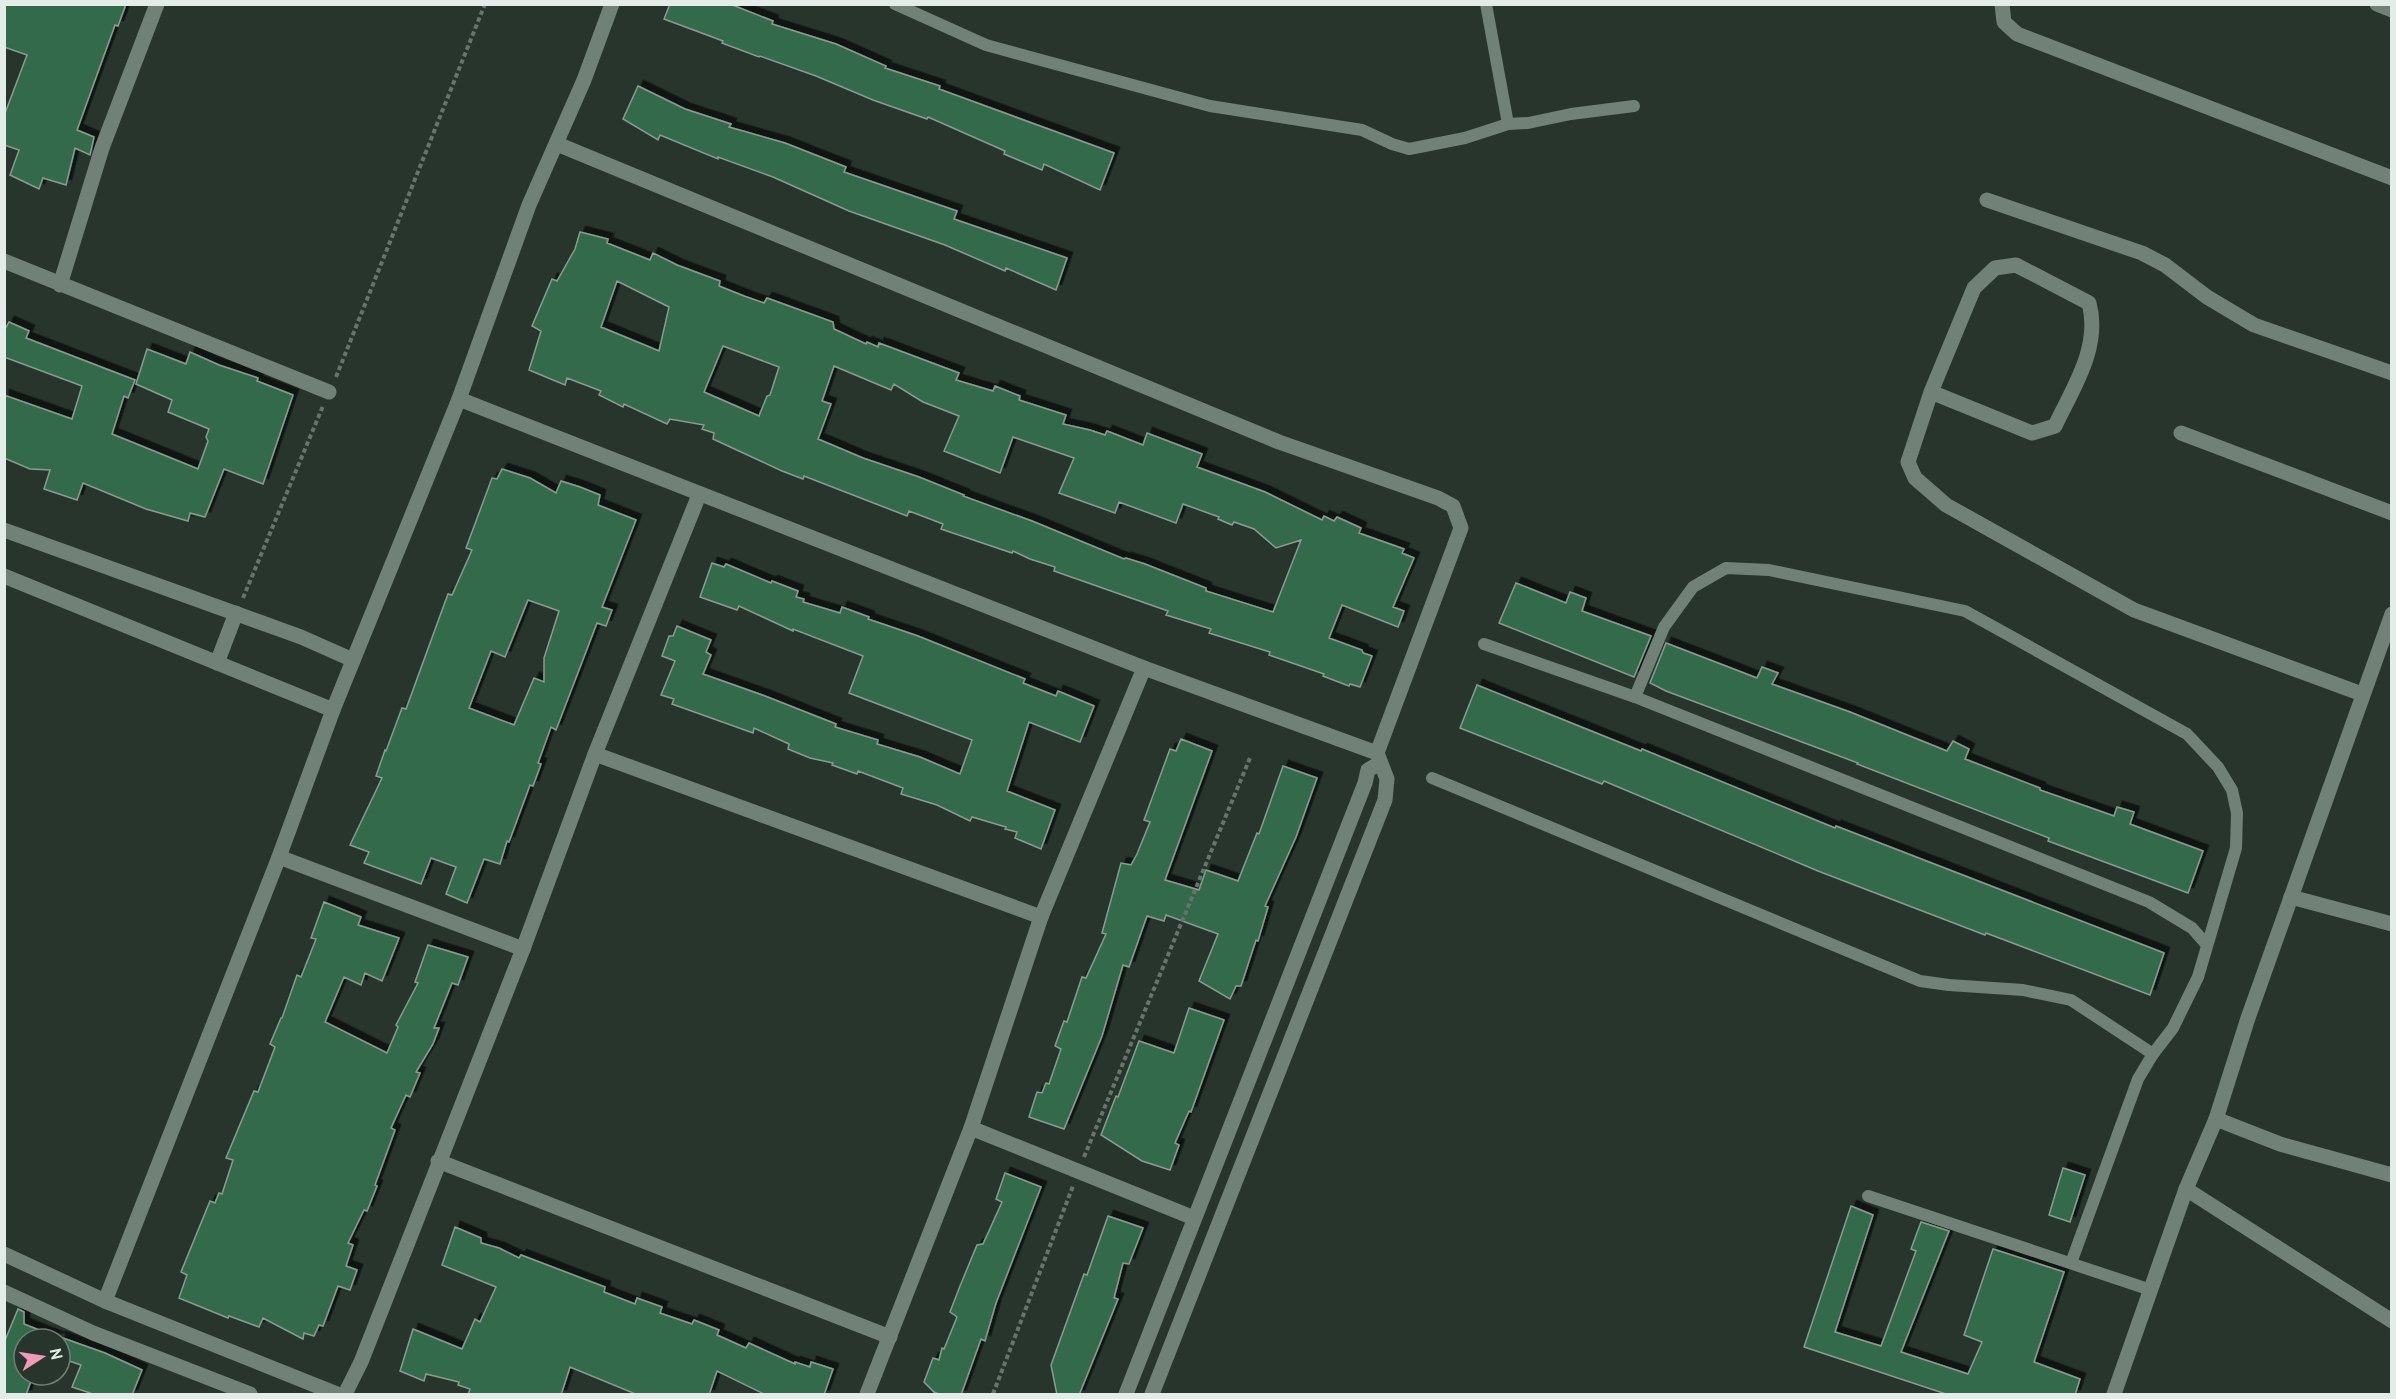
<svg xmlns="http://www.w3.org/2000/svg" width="2396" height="1399" font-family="Overpass,sans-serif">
  <defs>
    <filter id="shadow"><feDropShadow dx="5.5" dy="-5.5" stdDeviation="0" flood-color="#0009"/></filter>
  </defs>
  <rect width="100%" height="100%" fill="#27352d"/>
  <!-- building -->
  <g fill="#316b4b" stroke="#8b9b90" stroke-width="1.5" fill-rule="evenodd" filter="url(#shadow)">
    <polygon points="4,4 126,4 118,26 115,25 77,130 94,137 90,155 75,148 66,185 43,178 39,189 10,175 19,150 4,145 4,116 27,55 4,47"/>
    <polygon points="670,4 730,4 773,21 772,24 836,44 886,66 885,68 940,86 939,89 1114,153 1100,190 1044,164 1042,170 1004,154 1005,151 928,117 927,119 873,100 816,76 760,56 759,57 722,43 723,41 664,19"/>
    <polygon points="638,86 685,109 731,124 729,127 785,143 846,167 844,172 957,211 954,219 1067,258 1056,290 1006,268 1005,271 945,245 849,211 773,177 718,157 718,159 660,135 658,140 623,119"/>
    <path d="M580 232 608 239 607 243 650 260 653 253 677 265 720 281 719 286 744 296 764 303 767 298 833 322 834 329 866 344 867 342 878 347 879 343 959 373 956 380 993 391 995 386 1020 396 1019 400 1066 415 1063 424 1090 430 1105 435 1107 431 1143 445 1147 433 1202 454 1197 467 1265 492 1322 520 1324 516 1334 521 1337 517 1361 528 1359 533 1404 549 1402 553 1414 558 1393 607 1404 611 1398 627 1342 605 1329 638 1362 650 1363 653 1372 656 1360 687 1350 684 1349 686 1323 676 1324 674 1269 655 1270 652 1209 633 1211 629 1166 615 1168 611 1054 571 1055 567 1030 559 1013 551 1012 553 941 529 943 524 909 511 907 516 804 476 803 479 782 471 713 439 714 433 702 429 704 425 670 419 667 424 624 404 623 407 599 395 601 391 567 378 565 385 529 370 541 331 532 326 552 279 557 281 575 249ZM617 281 669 307 659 351 601 327ZM723 346 779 367 770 395 767 396 759 416 704 392ZM834 366 891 390 894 384 923 402 959 416 944 451 1000 473 1013 437 1074 458 1059 493 1115 513 1119 502 1176 523 1183 504 1219 517 1218 519 1232 525 1234 522 1254 529 1276 548 1301 540 1273 612 1206 591V588L1145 564 1126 558 1124 559 1032 521 963 496 964 495 919 477 863 458 818 439 831 404 822 401Z"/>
    <polygon points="9,322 29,331 26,338 135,380 128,398 124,396 112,434 198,469 208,441 206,437 209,429 168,412 172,400 136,384 147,349 186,364 190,352 219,365 258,378 257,381 293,395 263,484 224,469 205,517 190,513 188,521 146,509 83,483 77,500 44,489 50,470 30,469 4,458 4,395 72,419 82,386 4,357 4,331"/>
    <path d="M502 469 530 478 556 493 561 481 580 487 600 495 598 505 636 520 602 607 612 610 606 626 597 623 556 730 551 727 538 763 541 764 533 786 530 785 509 842 507 841 500 864 484 859 467 903 446 894 456 867 431 858 421 884 364 863 369 852 350 845 382 778 376 776 385 750 386 751 402 708 406 709 448 594 452 595 472 550 466 548 492 478 497 479ZM528 600 559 611 544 658V682L534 678 514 725 469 708 491 651 505 657Z"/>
    <polygon points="712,563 724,567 726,564 771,583 772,581 798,591 796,597 804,599 803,602 840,613 842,607 869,617 868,619 918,636 1025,679 1023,683 1056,696 1058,691 1094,706 1080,742 1029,722 1007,791 1055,810 1041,849 1015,838 1017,832 1005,829 1006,827 972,817 970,821 937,805 901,794 903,788 858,771 857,774 832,765 833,763 810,758 788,749 789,744 754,728 753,733 672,704 674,699 661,695 675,661 662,656 669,636 673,636 677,626 711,640 706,652 711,655 703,674 765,696 836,724 835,727 878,740 877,744 920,757 960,774 972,740 849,693 863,656 793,629 793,631 739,606 737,610 700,597"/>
    <polygon points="1516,583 1566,603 1570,592 1586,598 1582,611 1651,636 1634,677 1499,623"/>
    <polygon points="1666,643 1757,678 1762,667 1778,673 1772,684 1850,712 1947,751 1953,741 1969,749 1965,759 2040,788 2040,790 2114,816 2117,807 2134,812 2130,824 2203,851 2188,893 2048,841 2049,838 1857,764 1858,763 1666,691 1650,683"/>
    <polygon points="1477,685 1641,751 1642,749 1835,828 1836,826 2164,953 2150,995 1986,933 1985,935 1818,871 1604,781 1602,784 1460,728"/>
    <polygon points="1181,739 1212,751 1165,880 1199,890 1206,870 1238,881 1257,833 1259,834 1283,766 1317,778 1296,837 1265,906 1268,907 1258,941 1256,940 1241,986 1236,986 1230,999 1199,981 1218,934 1166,915 1164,921 1147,916 1129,967 1123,965 1102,1036 1064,1129 1029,1117 1037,1092 1042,1093 1046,1083 1049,1084 1061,1049 1055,1046 1064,1021 1067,1022 1082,977 1086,978 1106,934 1102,933 1121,863 1131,865 1137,854 1150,822 1144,820 1170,749 1176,751"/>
    <polygon points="324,902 361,917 358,925 399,938 382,981 365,973 361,985 344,977 325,1022 387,1053 398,1027 396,1025 418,983 415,982 428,945 468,957 458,985 452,983 434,1028 439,1028 433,1044 416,1072 420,1073 410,1097 406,1095 391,1128 395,1130 375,1185 377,1186 367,1211 364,1210 348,1243 353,1245 346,1266 357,1270 350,1290 338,1286 323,1326 319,1325 314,1336 304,1333 303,1339 263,1318 259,1327 229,1316 228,1318 179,1298 187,1275 181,1272 210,1201 215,1203 219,1193 222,1194 233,1160 226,1158 254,1091 258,1092 275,1047 270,1044 281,1018 282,1018 297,975 301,977 316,939 311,938"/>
    <polygon points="1189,1008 1224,1020 1191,1112 1189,1111 1175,1143 1179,1145 1170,1170 1142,1161 1101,1135 1116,1096 1118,1097 1139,1041 1174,1053"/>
    <polygon points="2063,1168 2085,1175 2070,1222 2049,1215"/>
    <polygon points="1005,1173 1041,1187 996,1303 985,1341 981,1339 961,1395 941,1395 934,1392 924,1382 933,1358 939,1360 942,1348 944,1349 957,1317 950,1312 960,1286 977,1245 983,1244 1002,1202 996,1199"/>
    <polygon points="1851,1206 1873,1215 1835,1332 1881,1346 1916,1251 1911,1249 1921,1222 1949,1231 1901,1352 1968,1374 1982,1342 1964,1335 1993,1249 2064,1272 2034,1362 2080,1379 2075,1395 1949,1395 1804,1347"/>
    <polygon points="1108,1216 1143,1228 1129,1264 1123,1263 1114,1298 1118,1299 1079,1395 1057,1395 1051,1365 1084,1274 1087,1275"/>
    <polygon points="455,1227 481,1238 481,1243 499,1248 519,1258 521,1255 605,1287 604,1292 635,1304 637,1298 662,1307 660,1313 692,1324 694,1320 719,1330 717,1335 746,1348 749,1343 795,1364 795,1362 810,1367 811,1362 833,1369 824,1395 766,1395 717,1371 709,1395 638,1395 570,1367 561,1395 468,1395 470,1389 458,1385 459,1382 426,1374 424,1381 400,1371 413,1329 462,1349 475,1319 480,1322 496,1287 442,1265"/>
    <polygon points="18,1309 24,1312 24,1324 59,1338 24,1339 24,1375 33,1375 26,1395 4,1395 4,1343"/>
    <polygon points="60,1337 105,1353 142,1370 132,1395 96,1395 72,1387 81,1365 60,1358"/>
  </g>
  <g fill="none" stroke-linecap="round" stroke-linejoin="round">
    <!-- path -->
    <g stroke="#67736c" stroke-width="4" stroke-dasharray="4.5 3" stroke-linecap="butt">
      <polyline points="336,377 485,4"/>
      <polyline points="243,598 323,406"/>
      <polyline points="1084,1157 1250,758"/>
      <polyline points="993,1394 1073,1186"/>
    </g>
    <!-- service -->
    <g stroke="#718177" stroke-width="12">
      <polyline points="895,4 986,45 1210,106 1362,130 1392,144 1409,149 1465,138 1508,124"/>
      <polyline points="1486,4 1508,124 1528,123 1571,114 1634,106"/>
      <polyline points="1484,644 1635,697 2149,902 2192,928 2207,945"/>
      <polyline points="1635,697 1664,627 1693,587 1726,568 1769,570 1965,611 2187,734 2218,767 2232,790 2237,813 2236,848 2198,977 2173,1028 2153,1054 2138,1079 2071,1263"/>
      <polyline points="1432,778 1920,981 1949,985 2023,990 2071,1000 2153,1054"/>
      <polyline points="1868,1196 2151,1290"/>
    </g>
    <!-- minor -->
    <g stroke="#718177" stroke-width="15">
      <polyline points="2002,4 2004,22 2017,34 2392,178"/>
      <polyline points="2377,4 2392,10"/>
      <polyline points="557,144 1279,442 1438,498 1453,506 1461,528 1377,753"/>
      <polyline points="1987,200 2142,253 2165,265 2207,297 2254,325 2392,373"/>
      <polyline points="4,261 329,392"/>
      <polyline points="60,285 102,148 157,4"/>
      <path d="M1931 392 2032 433 2055 426C2073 388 2101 347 2089 303L2016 265 1995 268 1974 288 1931 392 1908 462 1915 478 1946 505 2134 610 2362 694"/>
      <polyline points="459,399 1144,668 1377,753 1387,779 1385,800 1152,1394"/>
      <polyline points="2181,433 2392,513"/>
      <polyline points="4,530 301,637 353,660"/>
      <polyline points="4,576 333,710"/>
      <polyline points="217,663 236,613"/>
      <polyline points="595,754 1041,917"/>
      <polyline points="279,857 523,949"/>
      <polyline points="2291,897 2392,924"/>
      <polyline points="2216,1119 2280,1144 2392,1175"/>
      <polyline points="971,1128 1194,1218"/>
      <polyline points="438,1161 890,1337"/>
      <polyline points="2186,1189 2392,1321"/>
      <polyline points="4,1254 105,1301 337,1394"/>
      <polyline points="4,1292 93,1333 250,1394"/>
      <polyline points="105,1301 279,857 333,710 459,399 529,205 584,80 612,4"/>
      <polyline points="345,1394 361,1362 523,949 595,754 699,495"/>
      <polyline points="867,1394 971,1128 1041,917 1144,668"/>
      <polyline points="1126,1394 1365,783 1368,770 1380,763"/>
      <polyline points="2114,1394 2186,1189 2216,1119 2248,1018 2392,614"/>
    </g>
  </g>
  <!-- border -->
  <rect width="2396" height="1399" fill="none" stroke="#e3ece6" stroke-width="12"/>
  <!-- north arrow -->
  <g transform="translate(42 1357) rotate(78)"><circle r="28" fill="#27352d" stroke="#727e77" stroke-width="1.5"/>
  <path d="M0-4.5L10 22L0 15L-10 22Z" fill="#f09ab7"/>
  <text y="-9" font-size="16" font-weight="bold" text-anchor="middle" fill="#e3ece6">N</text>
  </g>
</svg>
